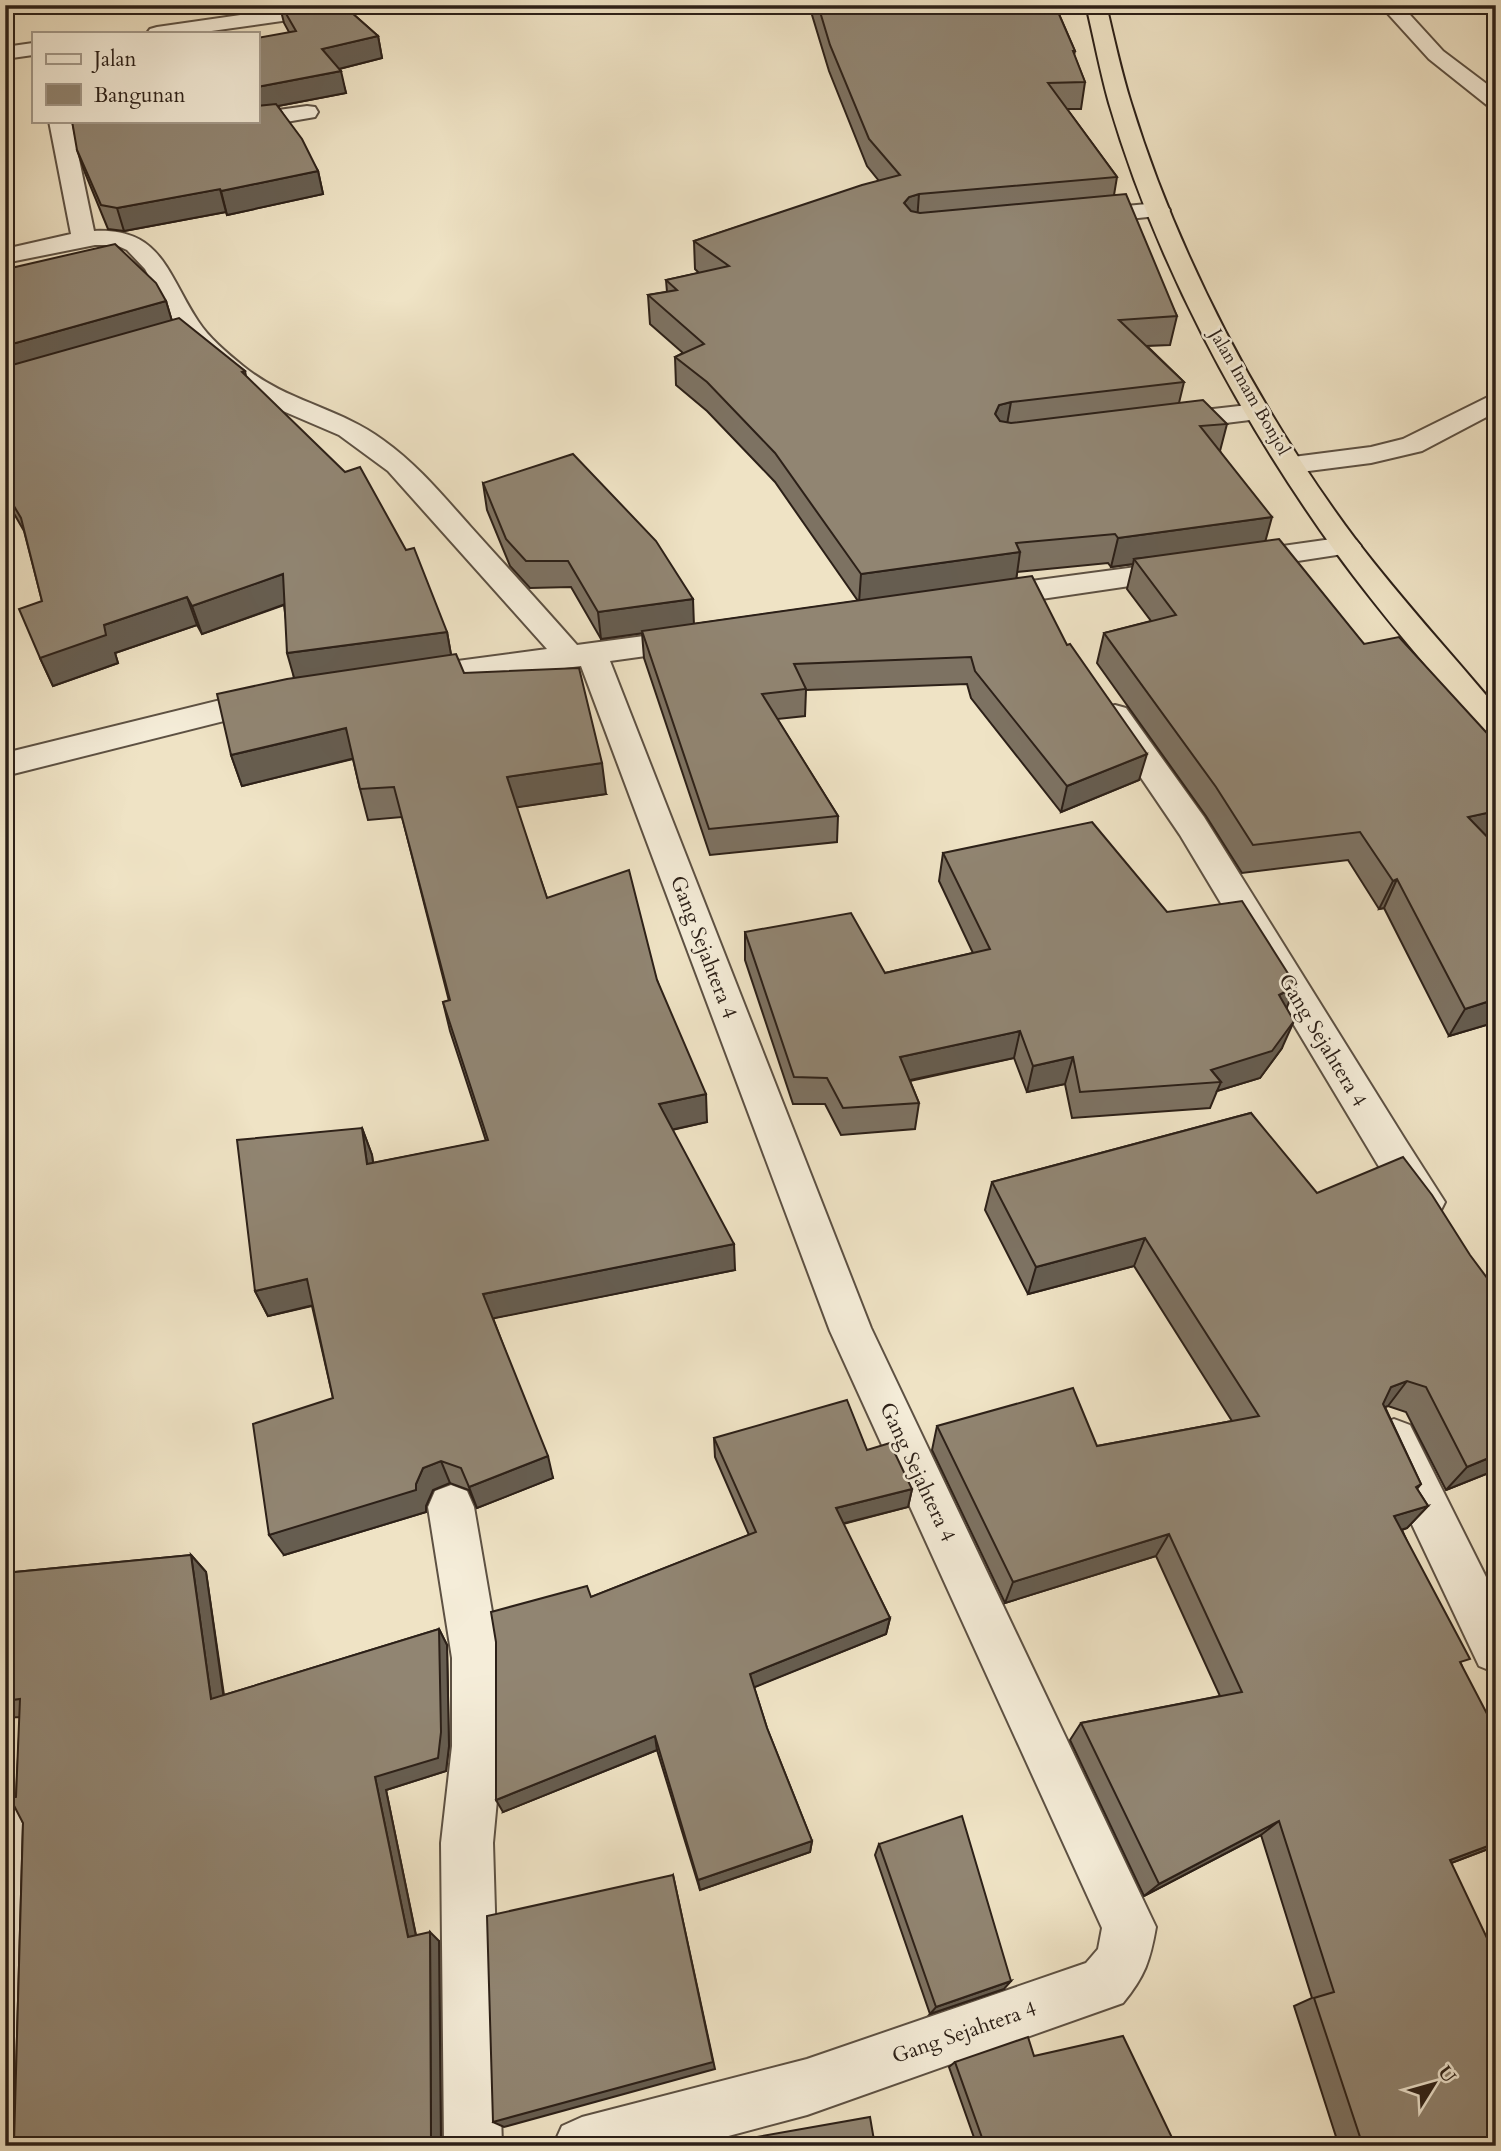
<svg xmlns="http://www.w3.org/2000/svg" width="1501" height="2151" font-family="Cardo,serif">
  <rect width="100%" height="100%" fill="#efe3c5"/>
  <filter id="stains"><feTurbulence type="fractalNoise" baseFrequency=".00286" numOctaves="4"/><feColorMatrix values="0 0 0 0 .2 0 0 0 0 .09 0 0 0 0 .02 0 0 0 .5 -.17"/></filter>
  <radialGradient id="worn" r=".72"><stop offset=".6" stop-color="#630" stop-opacity="0"/><stop offset="1" stop-color="#630" stop-opacity=".3"/></radialGradient>
  <g fill="none" stroke-linecap="round" stroke-linejoin="round">
    <!-- service casing -->
    <g stroke="#5d5143" stroke-width="4">
      <g id="service">
        <polygon points="1158,203 1166,205 1170,210 1166,215 1083,224 1075,222 1071,217 1075,212 1083,210"/>
        <polygon points="1257,404 1266,406 1270,412 1266,418 1169,430 1159,428 1155,422 1159,416 1169,414"/>
      </g>
    </g>
    <!-- minor casing -->
    <g stroke="#5d5143" stroke-width="4">
      <g id="minor">
        <polygon points="5,5 31,5 28,9 5,13"/>
        <polygon points="309,5 362,5 352,11 197,33 147,33 150,29 157,27"/>
        <polygon points="1380,5 1401,5 1443,51 1496,91 1496,107 1488,106 1429,59"/>
        <polygon points="33,43 33,55 5,59 5,47"/>
        <polygon points="307,106 315,107 318,112 315,117 257,127 247,121 257,121 257,113"/>
        <path d="M49 121H71L94 231C162 228 167 274 198 321 209 338 227 353 243 366 287 402 338 407 383 440 417 464 443 496 470 526 506 566 542 605 577 645L696 629 707 632 711 639 707 646 696 649 610 661 871 1328 1156 1927C1150 1961 1145 1976 1123 2003L807 2115 691 2146H553L562 2126 582 2117 807 2059 1086 1963 1098 1949 1102 1928 830 1331 581 666 412 687 401 684 396 677 401 670 412 667 547 649 388 471 339 435 255 399 206 360 179 331 145 269 127 250 116 245H95L5 263V249L71 234Z"/>
        <polygon points="1496,393 1496,412 1422,451 1371,463 1293,473 1283,471 1279,465 1283,459 1293,457 1371,447 1403,439"/>
        <polygon points="1346,537 1356,540 1361,546 1356,552 1240,570 1230,567 1225,561 1230,555 1240,552"/>
        <polygon points="1181,561 1191,563 1196,570 1191,577 987,607 976,604 972,597 976,590 987,587"/>
        <polygon points="273,687 284,690 289,698 284,706 5,776 5,753"/>
        <polygon points="1115,705 1126,708 1204,817 1406,1141 1445,1202 1439,1214 1425,1219 1411,1214 1378,1165 1180,835 1099,716 1104,708"/>
        <polygon points="1394,1419 1410,1425 1496,1597 1496,1673 1479,1666 1372,1440 1378,1425"/>
        <polygon points="451,1485 467,1491 474,1507 500,1658 502,1746 493,1843 502,2146 444,2146 441,1843 452,1746 452,1658 428,1507 435,1491"/>
        <polygon points="5,1794 23,1802 41,1835 35,2146 5,2146"/>
      </g>
    </g>
    <!-- trunk casing -->
    <g stroke="#2c2018" stroke-width="4">
      <path id="trunk" d="M1086 5H1106C1114 38 1121 71 1131 103 1178 256 1260 412 1356 540 1400 598 1450 652 1496 707V740L1485 737C1435 675 1381 615 1335 551 1238 416 1156 263 1109 103 1100 71 1094 38 1086 5Z"/>
    </g>
    <!-- service -->
    <use href="#service" fill="#f5edd9" fill-rule="evenodd"/>
    <!-- minor -->
    <use href="#minor" fill="#f5edd9" fill-rule="evenodd"/>
    <!-- trunk -->
    <use href="#trunk" fill="#efe3c5" fill-rule="evenodd"/>
  </g>
  <!-- wall -->
  <g fill="#7d7262" stroke="#2c2018" stroke-width="2">
    <polygon points="274,5 343,5 378,36 382,58 339,69 346,93 278,106 318,171 323,194 227,215 226,212 124,231 108,229 85,173 77,150 257,121 289,32 284,23 280,7 275,7"/>
    <polygon points="602,5 633,5 631,9"/>
    <polygon points="809,5 1055,5 1075,51 1074,55 1085,82 1081,109 1067,109 1117,177 1114,195 1177,316 1170,345 1147,346 1184,382 1179,403 1227,424 1220,451 1265,541 1364,644 1496,743 1496,836 1488,838 1496,846 1496,1027 1493,1023 1449,1036 1384,908 1379,909 1348,860 1242,873 1206,816 1097,663 1104,633 1151,621 1127,589 1133,564 1111,567 1108,563 1017,572 1016,578 1067,645 1139,780 1061,812 971,698 967,684 806,690 805,716 777,719 838,816 837,842 710,855 644,658 642,633 601,639 571,587 530,588 510,566 487,510 483,483 694,624 858,601 775,482 707,411 676,385 675,357 683,353 650,324 648,295 667,292 666,280 699,273 695,269 694,241 879,181 867,166 829,71"/>
    <polygon points="5,248 13,267 166,301 172,321 245,371 246,376 447,632 451,655 464,673 606,794 516,807 547,898 657,980 707,1122 672,1130 735,1270 493,1318 553,1478 477,1508 469,1490 450,1483 433,1490 426,1506 426,1512 284,1555 333,1398 312,1306 268,1316 255,1291 362,1128 372,1155 373,1163 486,1141 450,1031 443,1002 449,1001 402,817 368,820 360,789 353,759 242,786 231,755 294,678 284,605 202,634 197,625 115,653 118,663 53,686 40,658 42,601 24,531 5,498"/>
    <polygon points="943,853 1167,912 1287,1008 1282,1048 1260,1078 1217,1091 1210,1108 1072,1118 1065,1084 1027,1092 1014,1058 910,1081 919,1103 915,1129 841,1135 825,1104 793,1104 745,960 745,932 885,973 973,953 939,881"/>
    <polygon points="1251,1113 1496,1470 1446,1490 1406,1412 1388,1406 1385,1407 1421,1484 1417,1489 1428,1506 1407,1528 1402,1530 1462,1666 1496,1846 1451,1863 1496,2146 1339,2146 1294,2006 1312,1998 1261,1835 1144,1896 1070,1740 1081,1723 1220,1696 1156,1556 1005,1603 932,1450 937,1426 1097,1446 1232,1421 1134,1266 1028,1294 985,1210 992,1182"/>
    <polygon points="714,1438 867,1450 912,1489 908,1507 843,1524 890,1618 886,1634 754,1687 767,1728 812,1841 810,1852 700,1890 657,1750 503,1812 591,1597 749,1535 715,1457"/>
    <polygon points="191,1555 206,1572 224,1695 439,1629 447,1645 449,1746 446,1771 386,1790 416,1935 439,1941 441,2144 431,2146 12,2146 14,2143 23,1823 16,1797 20,1717 5,1718 5,1573"/>
    <polygon points="879,1844 1004,1989 930,2014 875,1855"/>
    <polygon points="1034,2056 1176,2146 977,2146 949,2067 955,2062"/>
  </g>
  <!-- shaded-wall -->
  <g fill="#665d50" stroke="#2c2018" stroke-width="2">
    <polygon points="378,36 382,58 327,72 322,49"/>
    <polygon points="341,71 346,93 257,110 257,87"/>
    <polygon points="318,171 323,194 227,215 221,191"/>
    <polygon points="220,189 226,212 124,231 117,208"/>
    <polygon points="919,194 917,221 904,203 909,197"/>
    <polygon points="166,301 174,328 5,377 5,346"/>
    <polygon points="1011,402 1006,430 995,414 999,405"/>
    <polygon points="1272,517 1264,546 1134,559 1133,564 1111,567 1118,538"/>
    <polygon points="1020,552 1016,581 859,603 861,574"/>
    <polygon points="283,574 291,602 202,634 192,606"/>
    <polygon points="187,597 197,625 115,653 118,663 53,686 40,658 104,625"/>
    <polygon points="693,599 694,626 601,639 598,612"/>
    <polygon points="447,632 452,660 295,681 287,653"/>
    <polygon points="346,728 355,758 242,786 231,755"/>
    <polygon points="1147,754 1139,780 1061,812 1067,786"/>
    <polygon points="602,763 606,794 512,808 507,777"/>
    <polygon points="1496,811 1496,836 1453,846 1468,817"/>
    <polygon points="1397,879 1384,908 1379,909 1393,881"/>
    <polygon points="1296,986 1284,1014 1279,995"/>
    <polygon points="1496,999 1496,1018 1493,1023 1449,1036 1465,1009"/>
    <polygon points="1294,1021 1282,1048 1260,1078 1217,1091 1221,1082 1211,1070"/>
    <polygon points="1020,1031 1014,1058 896,1083 900,1057"/>
    <polygon points="1073,1057 1065,1084 1027,1092 1033,1066"/>
    <polygon points="706,1094 707,1122 661,1132 659,1104"/>
    <polygon points="362,1128 372,1155 377,1191 367,1164"/>
    <polygon points="1145,1238 1134,1266 1028,1294 1036,1267"/>
    <polygon points="734,1244 735,1270 490,1319 483,1294"/>
    <polygon points="307,1279 318,1304 268,1316 255,1291"/>
    <polygon points="1407,1381 1388,1406 1372,1412 1391,1387"/>
    <polygon points="1496,1455 1496,1470 1446,1490 1467,1467"/>
    <polygon points="548,1456 553,1478 477,1508 469,1487"/>
    <polygon points="441,1461 450,1483 433,1490 426,1506 426,1512 284,1555 269,1535 416,1484 423,1468"/>
    <polygon points="912,1489 908,1507 833,1526 836,1508"/>
    <polygon points="1428,1506 1407,1528 1374,1538 1394,1516"/>
    <polygon points="1169,1534 1156,1556 1005,1603 1013,1582"/>
    <polygon points="191,1555 206,1572 226,1714 211,1699"/>
    <polygon points="890,1618 886,1634 750,1689 750,1674"/>
    <polygon points="439,1629 447,1645 449,1746 446,1771 386,1790 418,1946 408,1937 375,1777"/>
    <polygon points="655,1736 657,1750 503,1812 496,1800"/>
    <polygon points="1279,1821 1261,1835 1144,1896 1159,1884"/>
    <polygon points="812,1841 810,1852 700,1890 698,1880"/>
    <polygon points="1496,1843 1496,1846 1425,1873 1450,1860"/>
    <polygon points="673,1875 715,2069 504,2127 493,2122"/>
    <polygon points="430,1932 439,1941 441,2144 431,2141"/>
    <polygon points="1011,1981 1004,1989 930,2014 936,2007"/>
  </g>
  <!-- building -->
  <g fill="#918572" stroke="#2c2018" stroke-width="2">
    <polygon points="281,5 343,5 378,36 322,49 341,71 257,87 257,38 296,31"/>
    <polygon points="818,5 1055,5 1075,51 1073,51 1085,82 1048,83 1117,177 919,194 909,197 904,203 911,211 920,213 1126,194 1177,316 1119,320 1184,382 1011,402 999,405 995,414 1000,421 1011,423 1203,400 1227,424 1200,426 1272,517 1118,538 1115,534 1016,543 1020,552 861,574 775,453 707,382 675,357 704,344 648,295 677,290 666,280 729,266 694,241 862,185 900,175 869,139 830,45"/>
    <polygon points="276,104 302,139 318,171 221,191 220,189 117,208 101,205 77,150 72,121 257,121 257,106"/>
    <polygon points="115,244 156,283 166,301 5,346 5,249 11,268"/>
    <polygon points="179,318 245,371 242,372 345,472 360,467 406,550 414,548 447,632 287,653 283,574 192,606 187,597 104,625 106,635 40,658 19,609 42,601 21,518 5,491 5,367"/>
    <polygon points="573,454 656,541 693,599 598,612 568,561 526,561 506,539 483,483"/>
    <polygon points="1279,539 1364,644 1399,637 1496,743 1496,811 1468,817 1496,846 1496,999 1465,1009 1397,879 1393,881 1360,832 1253,845 1216,787 1104,633 1176,615 1134,559"/>
    <polygon points="1032,576 1067,645 1070,644 1147,754 1067,786 975,671 971,657 794,664 806,689 762,694 838,816 709,829 642,631"/>
    <polygon points="456,654 464,673 579,668 602,763 507,777 547,898 629,870 657,980 706,1094 659,1104 734,1244 483,1294 548,1456 469,1487 461,1468 441,1461 423,1468 416,1484 416,1490 269,1535 253,1424 333,1398 307,1279 255,1291 237,1140 362,1128 367,1164 488,1140 443,1002 450,1000 394,787 360,789 346,728 231,755 217,694 287,679"/>
    <polygon points="1092,822 1167,912 1242,901 1296,986 1279,995 1294,1021 1272,1051 1211,1070 1221,1082 1080,1092 1073,1057 1033,1066 1020,1031 900,1057 919,1103 843,1108 827,1078 794,1077 745,932 851,913 885,973 990,949 943,853"/>
    <polygon points="1251,1113 1317,1193 1403,1157 1432,1195 1470,1255 1496,1290 1496,1455 1467,1467 1426,1387 1407,1381 1391,1387 1383,1404 1421,1484 1416,1487 1428,1506 1394,1516 1470,1659 1460,1662 1496,1731 1496,1843 1450,1860 1496,1957 1496,2146 1363,2146 1314,1998 1334,1992 1279,1821 1159,1884 1081,1723 1242,1692 1169,1534 1013,1582 937,1426 1073,1388 1097,1446 1259,1416 1145,1238 1036,1267 992,1182"/>
    <polygon points="847,1400 867,1450 890,1443 912,1489 836,1508 890,1618 750,1674 767,1728 812,1841 698,1880 655,1736 496,1800 496,1642 491,1612 587,1586 591,1597 756,1532 714,1438"/>
    <polygon points="191,1555 211,1699 439,1629 441,1732 438,1758 375,1777 408,1937 430,1932 431,2141 406,2146 12,2146 14,2143 23,1823 10,1798 16,1797 20,1699 5,1701 5,1573"/>
    <polygon points="962,1816 1011,1981 936,2007 879,1844"/>
    <polygon points="673,1875 713,2062 493,2122 487,1916"/>
    <polygon points="1123,2036 1176,2146 985,2146 955,2062 1028,2037 1034,2056"/>
    <polygon points="870,2117 875,2146 735,2146 734,2141"/>
  </g>
  <g text-anchor="middle" stroke-width="5" stroke-linejoin="round" paint-order="stroke">
    <!-- far-street labels -->
    <g font-size="18" fill="#2c2018" stroke="#f5edd9">
      <text transform="translate(1250 392) rotate(60)" y="6">Jalan Imam Bonjol</text>
    </g>
    <!-- street labels -->
    <g font-size="21" fill="#2c2018" stroke="#f5edd9">
      <text transform="translate(704 947) rotate(69)" y="7">Gang Sejahtera 4</text>
      <text transform="translate(1323 1040) rotate(59)" y="7">Gang Sejahtera 4</text>
      <text transform="translate(918 1472) rotate(65)" y="7">Gang Sejahtera 4</text>
      <text transform="translate(964 2032) rotate(-19)" y="7">Gang Sejahtera 4</text>
    </g>
  </g>
  <!-- margin -->
  <rect width="1501" height="2151" fill="none" stroke="#efe3c5" stroke-width="28"/>
  <rect x="7" y="7" width="1487" height="2137" fill="none" stroke="#2c2018" stroke-width="3.5"/>
  <rect x="14" y="14" width="1473" height="2123" fill="none" stroke="#2c2018" stroke-width="2"/>
  <!-- legend -->
  <rect x="32" y="32" width="228" height="91" fill="#f5edd9" stroke="#a59b8c" stroke-width="2"/>
  <rect x="46" y="54" width="35" height="10" fill="#f5edd9" stroke="#a59b8c" stroke-width="2"/>
  <text x="94" y="66" font-size="21" fill="#2c2018">Jalan</text>
  <rect x="46" y="84" width="35" height="21" fill="#918572" stroke="#a59b8c" stroke-width="2"/>
  <text x="94" y="102" font-size="21" fill="#2c2018">Bangunan</text>
  <!-- north arrow -->
  <g transform="translate(1434 2084) rotate(53)" stroke="#f5edd9" stroke-width="5" paint-order="stroke">
  <path d="M0-5L12 26L0 18L-12 26Z" fill="#2c2018"/>
  <text y="-10" font-size="19" font-weight="bold" text-anchor="middle" fill="#2c2018">U</text>
  </g>
  <rect width="100%" height="100%" filter="url(#stains)"/>
  <rect width="100%" height="100%" fill="url(#worn)"/>
</svg>
